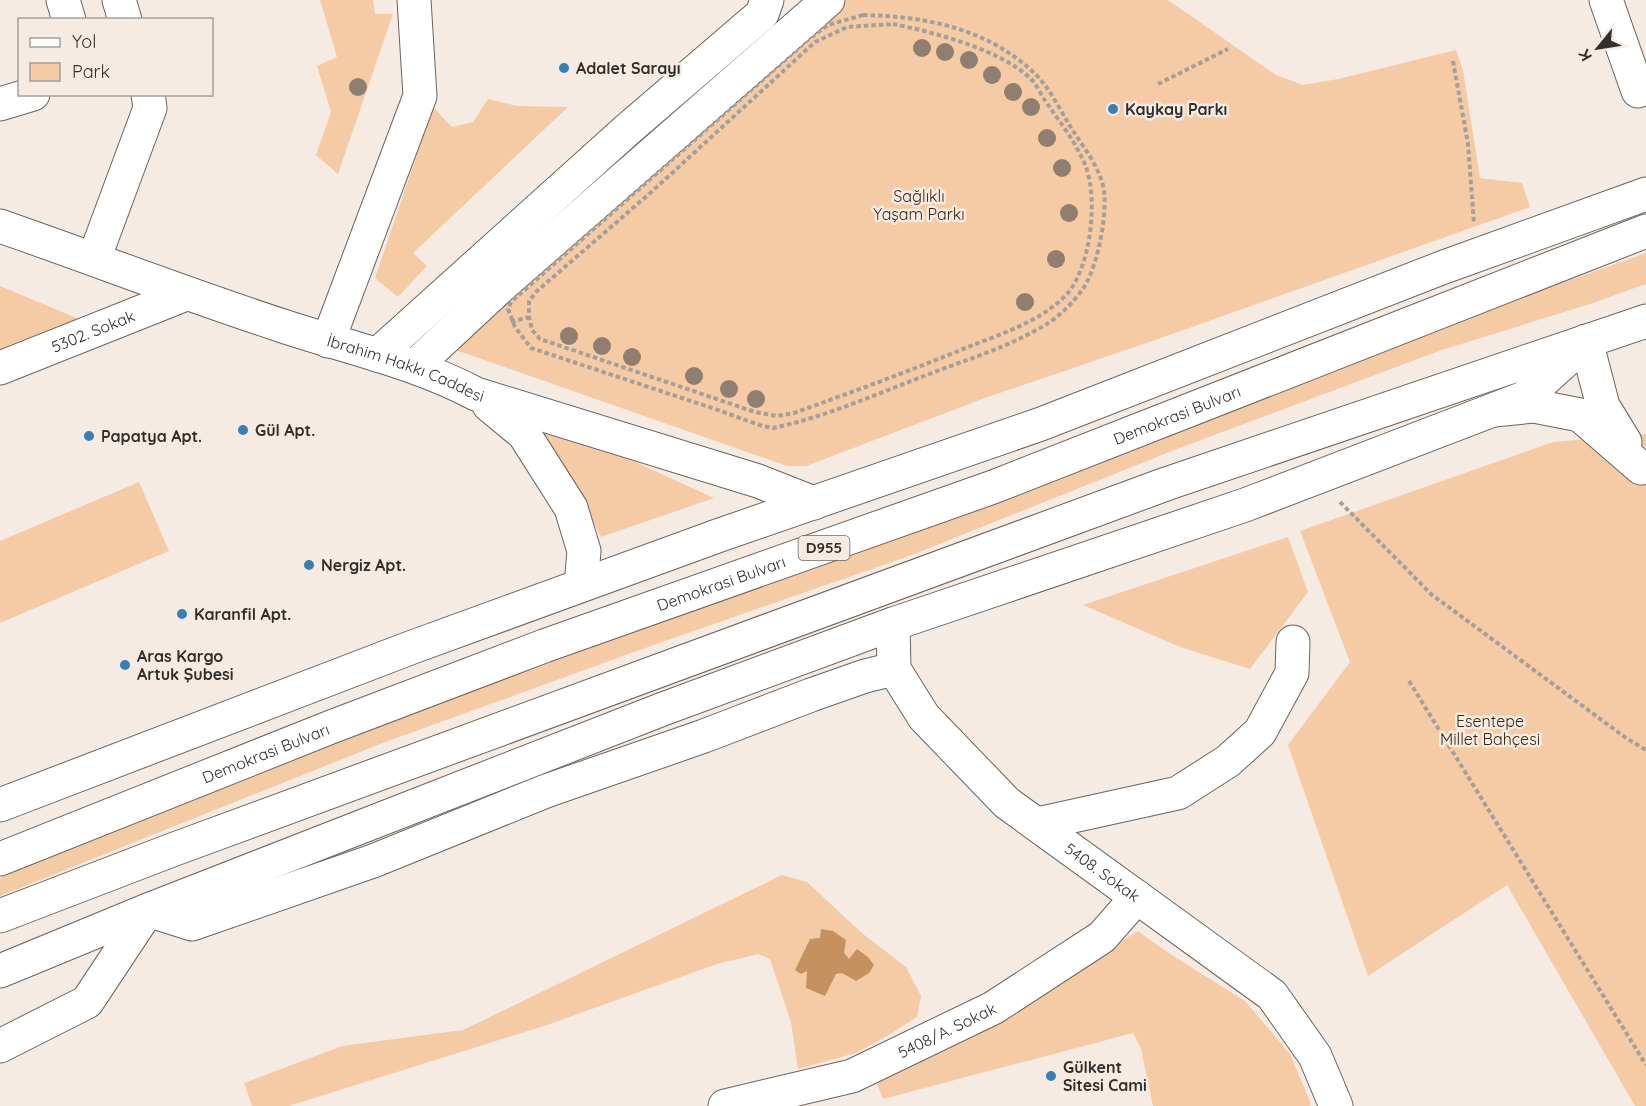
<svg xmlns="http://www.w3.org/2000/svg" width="1646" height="1106" font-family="Quicksand,sans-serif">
  <rect width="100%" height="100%" fill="#f5ebe3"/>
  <!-- green -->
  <g fill="#f5cba5">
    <polygon points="320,0 373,0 375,14 393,14 338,174 316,155 331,112 317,66 337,57"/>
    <polygon points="847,0 1168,0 1276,75 1303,85 1338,79 1456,50 1463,70 1480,178 1522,183 1530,207 1161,338 985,398 806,466 787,466 450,348 713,112"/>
    <polygon points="488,99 517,106 568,107 413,253 427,266 398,297 375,278 433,107 452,127 473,122"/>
    <path d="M1646 253V284L1590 304 1442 350 1177 449 912 555 648 647 380 744 0 896V878C282 758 570 651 857 544 1120 446 1382 347 1646 253Z"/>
    <polygon points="0,286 79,319 0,351"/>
    <polygon points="538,433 585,439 714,498 601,537 566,469"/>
    <polygon points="1646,434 1646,1106 1635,1106 1507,885 1368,976 1288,745 1350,662 1300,531 1553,442"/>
    <polygon points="139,482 169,551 0,623 0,541"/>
    <polygon points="1288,537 1308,592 1250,669 1180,647 1083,605"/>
    <polygon points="782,875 807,882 863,934 906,967 921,996 917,1017 889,1035 856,1053 798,1069 791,1022 770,959 758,954 717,964 547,1025 289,1106 252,1106 244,1083 342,1046 463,1030"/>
    <polygon points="1138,931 1167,952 1245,1001 1290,1054 1310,1101 1310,1106 1153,1106 1141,1049 1133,1033 883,1099 874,1076 1104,952"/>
  </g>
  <!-- water -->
  <polygon fill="#c59160" points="821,929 833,931 846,940 844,953 849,959 857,949 868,957 874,965 869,973 856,981 842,973 836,974 825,996 806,988 807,971 801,974 795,970 810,939 820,938"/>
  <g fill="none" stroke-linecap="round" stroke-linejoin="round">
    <!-- minor casing -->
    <g stroke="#6c645d" stroke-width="35">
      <g id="minor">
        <polyline points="63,0 69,20"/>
        <polyline points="119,0 125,20"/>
        <polyline points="1606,0 1638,91"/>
        <polyline points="0,104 33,94"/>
        <path id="s1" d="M0 226C95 259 188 295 283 326 349 348 416 362 476 394L758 481 814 503"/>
        <polyline points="94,259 150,108 148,94"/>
        <polyline points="328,341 420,96 414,0"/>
        <polyline points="1586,341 1603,406 1625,442"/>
        <polyline points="377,355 628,129 762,14 767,0"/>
        <polyline points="415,366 503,284 828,0"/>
        <path id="s2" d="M0 368 186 294"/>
        <polyline points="489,405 524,434 571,508 584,551 581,585"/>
        <polyline points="1494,410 1534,406 1580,415 1641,468"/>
        <path id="s3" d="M893 624 894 669 924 717 1007 803 1272 995 1315 1056 1336 1106"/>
        <polyline points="1037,824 1178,793 1228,761 1260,732 1292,673 1293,642"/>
        <polyline points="0,1046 87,1002 148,910 192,924 373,861 546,791 704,736 811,695 865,676 894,669"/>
        <path id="s4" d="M725 1106 852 1076 993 1008 1102 937 1137 897"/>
      </g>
    </g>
    <!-- highway casing -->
    <g stroke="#6c645d" stroke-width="35">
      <g id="highway">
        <polyline points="0,805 410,648 720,535 1041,424 1444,267 1646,194"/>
        <path id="s5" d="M0 859 331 727 544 646 993 487 1646 231"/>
        <polyline points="0,916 172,850 1166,484 1646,321"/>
        <polyline points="0,971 148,910 663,709 893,624 1245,505 1524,398 1576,351"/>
      </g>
    </g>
    <!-- path -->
    <g stroke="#a69f99" stroke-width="4" stroke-dasharray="4.5 3" stroke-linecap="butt">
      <path d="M863 15C913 16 964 24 1006 51 1020 60 1034 71 1044 84 1054 97 1062 113 1070 126 1081 144 1096 162 1102 182 1110 206 1098 266 1084 287 1075 301 1059 317 1045 325 1007 348 965 360 924 376 874 395 825 417 773 428L762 426 715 409 531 348 515 327 508 309 511 302 810 38 828 25Z"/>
      <path d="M893 24C933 32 1002 50 1031 79 1037 85 1041 95 1046 102 1060 122 1077 144 1086 167 1098 201 1091 266 1067 294 1042 321 1001 334 968 347 910 371 852 392 794 413L777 416 755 412 540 339 532 330 529 317V301L537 291 648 195 815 42 847 27Z"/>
      <polyline points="1453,61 1468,144 1474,224"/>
      <polyline points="1158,84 1228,49"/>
      <polyline points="511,322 529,317"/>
      <polyline points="1340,502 1431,594 1626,738 1646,750"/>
      <polyline points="1409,681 1646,1065"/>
    </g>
    <!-- minor -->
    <use href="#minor" stroke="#fff" stroke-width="33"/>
    <!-- highway -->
    <use href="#highway" stroke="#fff" stroke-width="33"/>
  </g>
  <!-- trees -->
  <g fill="#907f70">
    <circle cx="922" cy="48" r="9"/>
    <circle cx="945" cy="52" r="9"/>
    <circle cx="969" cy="60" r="9"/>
    <circle cx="992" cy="75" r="9"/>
    <circle cx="358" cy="87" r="9"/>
    <circle cx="1013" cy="92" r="9"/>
    <circle cx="1031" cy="107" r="9"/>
    <circle cx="1047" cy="138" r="9"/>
    <circle cx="1062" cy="168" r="9"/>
    <circle cx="1069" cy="213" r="9"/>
    <circle cx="1056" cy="259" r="9"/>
    <circle cx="1025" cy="302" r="9"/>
    <circle cx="569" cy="336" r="9"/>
    <circle cx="602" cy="346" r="9"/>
    <circle cx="632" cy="357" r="9"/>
    <circle cx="694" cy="376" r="9"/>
    <circle cx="729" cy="389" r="9"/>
    <circle cx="756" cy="399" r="9"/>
  </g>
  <!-- markers -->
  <g fill="#397fb4" stroke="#f5ebe3" stroke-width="2">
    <circle cx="564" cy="68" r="6"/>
    <circle cx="1113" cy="109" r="6"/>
    <circle cx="243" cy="430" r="6"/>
    <circle cx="89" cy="436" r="6"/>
    <circle cx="309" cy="565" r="6"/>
    <circle cx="182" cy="614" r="6"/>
    <circle cx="125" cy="665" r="6"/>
    <circle cx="1051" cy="1076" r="6"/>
  </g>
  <g text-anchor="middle" stroke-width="5" stroke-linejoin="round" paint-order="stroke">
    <!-- shield labels -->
    <rect fill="#f5ebe3" stroke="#6c6762" stroke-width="1.5" x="798.5" y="536" width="51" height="24" rx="4.5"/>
    <g font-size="15" font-weight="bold" fill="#312e2b">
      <text x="824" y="553">D955</text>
    </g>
    <!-- poi labels -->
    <g font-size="16" font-weight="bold" fill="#312e2b" stroke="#f5ebe3" text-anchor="start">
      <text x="576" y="74">Adalet Sarayı</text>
      <text x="1125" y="115">Kaykay Parkı</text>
      <text x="255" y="436">Gül Apt.</text>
      <text x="101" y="442">Papatya Apt.</text>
      <text x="321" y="571">Nergiz Apt.</text>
      <text x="194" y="620">Karanfil Apt.</text>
      <text x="137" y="662">Aras Kargo<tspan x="137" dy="18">Artuk Şubesi</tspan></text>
      <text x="1063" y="1073">Gülkent<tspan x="1063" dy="18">Sitesi Cami</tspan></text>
    </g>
    <!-- park labels -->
    <g font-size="16" fill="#3d2711" stroke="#f5ebe3">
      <text x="919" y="202">Sağlıklı<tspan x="919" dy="18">Yaşam Parkı</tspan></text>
      <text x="1490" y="727">Esentepe<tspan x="1490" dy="18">Millet Bahçesi</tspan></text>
    </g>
    <!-- street labels -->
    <g font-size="16" fill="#312e2b" stroke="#f5ebe3">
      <text dy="6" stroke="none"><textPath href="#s2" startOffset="100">5302. Sokak</textPath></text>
      <text dy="6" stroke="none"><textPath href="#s1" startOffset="430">İbrahim Hakkı Caddesi</textPath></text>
      <text dy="6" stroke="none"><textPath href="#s5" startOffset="1258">Demokrasi Bulvarı</textPath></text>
      <text dy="6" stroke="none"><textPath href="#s5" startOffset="772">Demokrasi Bulvarı</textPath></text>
      <text dy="6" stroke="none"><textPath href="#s5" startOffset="286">Demokrasi Bulvarı</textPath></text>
      <text dy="6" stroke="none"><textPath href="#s3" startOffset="339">5408. Sokak</textPath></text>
      <text dy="6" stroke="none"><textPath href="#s4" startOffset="236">5408/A. Sokak</textPath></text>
    </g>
  </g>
  <!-- legend -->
  <rect x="18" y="18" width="195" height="78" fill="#f5ebe3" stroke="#a79f99" stroke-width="1.5"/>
  <rect x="30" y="38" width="30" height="9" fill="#ffffff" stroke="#a79f99" stroke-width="1.5"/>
  <text x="72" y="48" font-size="18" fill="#312e2b">Yol</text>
  <rect x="30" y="63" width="30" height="18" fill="#f5cba5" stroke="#a79f99" stroke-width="1.5"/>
  <text x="72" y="78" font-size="18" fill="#312e2b">Park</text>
  <!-- north arrow -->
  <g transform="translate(1598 48) rotate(240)" stroke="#f5ebe3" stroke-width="4.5" paint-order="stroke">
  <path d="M0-4.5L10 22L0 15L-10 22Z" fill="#312e2b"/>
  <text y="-9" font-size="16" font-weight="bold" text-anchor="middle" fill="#312e2b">K</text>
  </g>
</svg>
